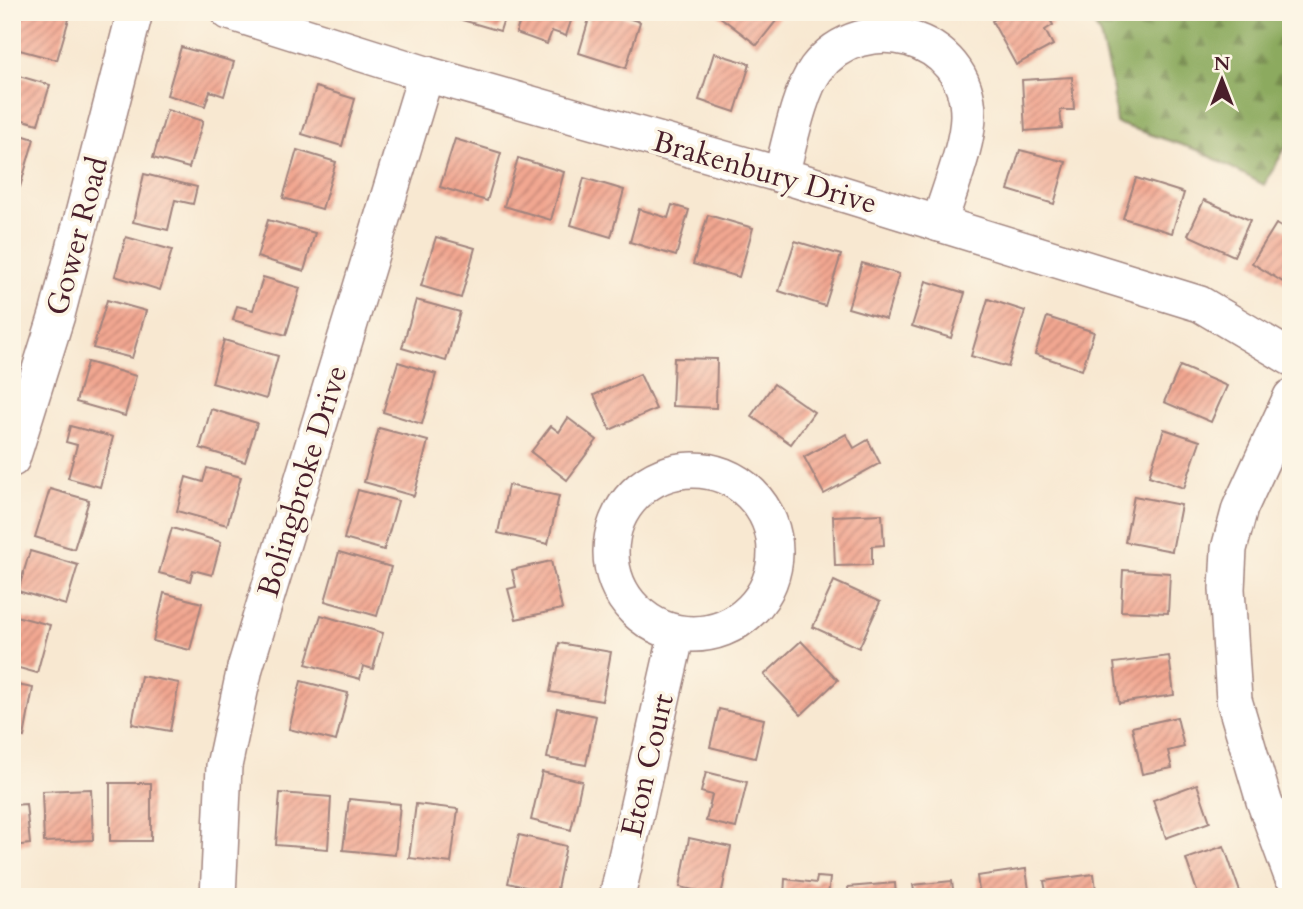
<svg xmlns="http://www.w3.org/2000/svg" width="1303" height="909" font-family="Cardo,serif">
  <defs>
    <pattern id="forest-firs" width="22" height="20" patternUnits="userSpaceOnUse" patternTransform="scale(1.75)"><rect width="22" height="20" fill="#8caa5e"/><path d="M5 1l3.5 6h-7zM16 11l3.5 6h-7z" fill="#748a4e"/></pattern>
    <pattern id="building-hatch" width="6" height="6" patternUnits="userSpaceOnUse" patternTransform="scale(1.75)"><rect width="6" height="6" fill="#f2a791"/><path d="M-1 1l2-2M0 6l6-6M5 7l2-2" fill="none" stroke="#c68777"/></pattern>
  </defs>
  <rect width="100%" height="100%" fill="#fcf5e5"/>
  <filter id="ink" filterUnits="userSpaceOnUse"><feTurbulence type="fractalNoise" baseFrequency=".0143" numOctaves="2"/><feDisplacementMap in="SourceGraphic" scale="14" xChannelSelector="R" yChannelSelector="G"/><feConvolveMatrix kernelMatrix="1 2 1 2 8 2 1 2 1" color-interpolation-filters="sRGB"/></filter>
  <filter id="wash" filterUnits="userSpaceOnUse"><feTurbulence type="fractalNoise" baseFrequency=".00686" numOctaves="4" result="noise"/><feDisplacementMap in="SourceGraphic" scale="28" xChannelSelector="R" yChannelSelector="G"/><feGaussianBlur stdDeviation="1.57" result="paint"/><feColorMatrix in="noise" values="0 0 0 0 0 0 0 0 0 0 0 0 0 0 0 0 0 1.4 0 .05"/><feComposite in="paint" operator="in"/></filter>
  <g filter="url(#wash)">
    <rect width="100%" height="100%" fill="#f8e8d1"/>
    <!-- forest -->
    <polygon fill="url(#forest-firs)" stroke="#6b6444" stroke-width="2" points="1086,12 1291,12 1291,138 1264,185 1200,151 1116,123 1113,90 1100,35"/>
    <g id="blocks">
      <!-- building -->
      <g fill="url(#building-hatch)">
        <polygon points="18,12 71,12 57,60 12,48 12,33"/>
        <polygon points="454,12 506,12 500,31 452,17"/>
        <polygon points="523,12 574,12 566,36 552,31 547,44 516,33"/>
        <polygon points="591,12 609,12 640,22 626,68 579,53"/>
        <polygon points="722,12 783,12 757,45 719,16"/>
        <polygon points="1008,12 1046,12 1053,25 1045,30 1053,45 1016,65 992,21"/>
        <polygon points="181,47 234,62 224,96 210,91 205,106 167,95"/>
        <polygon points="714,53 750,64 735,112 699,100"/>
        <polygon points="12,74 50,85 38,124 12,117"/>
        <polygon points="1072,77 1074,110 1060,110 1062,128 1025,131 1022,80"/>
        <polygon points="316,87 355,99 342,146 302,134"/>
        <polygon points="167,110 203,121 189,168 153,158"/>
        <polygon points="12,132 34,139 20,187 12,185"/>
        <polygon points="455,139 501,153 487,201 440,187"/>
        <polygon points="297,150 336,162 322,209 283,198"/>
        <polygon points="1020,150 1066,162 1054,204 1008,190"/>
        <polygon points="518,158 564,172 551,220 504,206"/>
        <polygon points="144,174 197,187 193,204 175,200 168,230 133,222"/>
        <polygon points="584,178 624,190 611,237 571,225"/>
        <polygon points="1136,178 1184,193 1172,233 1123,218"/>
        <polygon points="1204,200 1250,220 1234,256 1188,235"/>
        <polygon points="672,205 689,210 676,256 630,242 639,209 668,218"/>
        <polygon points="708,215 753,228 739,277 693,264"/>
        <polygon points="268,220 315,233 304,271 257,257"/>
        <polygon points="1276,224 1291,232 1291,287 1252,263"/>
        <polygon points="126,237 172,250 160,290 115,276"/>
        <polygon points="436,237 475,248 461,298 421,286"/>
        <polygon points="795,241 841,255 825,306 779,291"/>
        <polygon points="862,263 899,274 886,319 848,308"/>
        <polygon points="263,277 300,288 286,335 233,320 237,306 253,310"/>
        <polygon points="926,281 965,293 951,338 912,326"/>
        <polygon points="988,299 1025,311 1008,367 971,356"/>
        <polygon points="107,300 146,311 132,358 93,348"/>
        <polygon points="416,300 460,312 446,361 402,348"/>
        <polygon points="1047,317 1094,332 1082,370 1035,354"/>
        <polygon points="224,340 278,356 266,399 212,383"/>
        <polygon points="674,358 717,359 716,408 672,406"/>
        <polygon points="87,362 136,376 125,416 76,402"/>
        <polygon points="398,362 436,374 422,424 383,412"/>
        <polygon points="1180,366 1227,386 1211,422 1164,402"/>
        <polygon points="640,374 656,409 610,430 594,395"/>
        <polygon points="774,384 814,412 791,444 751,416"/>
        <polygon points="211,409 257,423 245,462 200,448"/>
        <polygon points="568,418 597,440 567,480 531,452 551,426 559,432"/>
        <polygon points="70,426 113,437 100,487 68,478 77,445 66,442"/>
        <polygon points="379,428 428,441 414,496 364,482"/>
        <polygon points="1164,429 1200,441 1184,488 1149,476"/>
        <polygon points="846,434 854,448 868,440 880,463 824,494 804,457"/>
        <polygon points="207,468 241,477 227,525 177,511 186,477 203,482"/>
        <polygon points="508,485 559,496 548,544 498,533"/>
        <polygon points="50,489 89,500 74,549 35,537"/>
        <polygon points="358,490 398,501 384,550 344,539"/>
        <polygon points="1134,496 1181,505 1172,551 1125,542"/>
        <polygon points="882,514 884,545 872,546 872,565 835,566 833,516"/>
        <polygon points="172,528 221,542 212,575 193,570 190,581 159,573"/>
        <polygon points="30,551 78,565 66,605 18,591"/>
        <polygon points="339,552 391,567 377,616 325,601"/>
        <polygon points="551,561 562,609 516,619 508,589 516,587 512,570"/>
        <polygon points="1123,570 1170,573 1168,613 1121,611"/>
        <polygon points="834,581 880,602 859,648 813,627"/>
        <polygon points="164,593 202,603 190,650 153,641"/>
        <polygon points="12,615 50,625 37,673 12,666"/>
        <polygon points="321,615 383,633 373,669 363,666 360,679 306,664"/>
        <polygon points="801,641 838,680 801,715 764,675"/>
        <polygon points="559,643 611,652 602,701 550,692"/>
        <polygon points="1169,656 1174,695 1119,703 1114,663"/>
        <polygon points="141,676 179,683 170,731 132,724"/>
        <polygon points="301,681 348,693 336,741 289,729"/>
        <polygon points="12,684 33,688 24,737 12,735"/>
        <polygon points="557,708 596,716 586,765 547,758"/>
        <polygon points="719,709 764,719 755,758 710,747"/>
        <polygon points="1177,717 1184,747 1168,751 1172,768 1142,774 1132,727"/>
        <polygon points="542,772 582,781 571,830 531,820"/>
        <polygon points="706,772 747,782 736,828 706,821 712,795 701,792"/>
        <rect x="110" y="783" width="41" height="58"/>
        <polygon points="1197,784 1210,822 1166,838 1153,800"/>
        <polygon points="91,789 93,840 44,842 42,791"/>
        <polygon points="280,793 331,797 328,849 276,845"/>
        <polygon points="349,799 400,804 395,855 343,850"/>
        <polygon points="26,804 30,844 12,846 12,805"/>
        <polygon points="416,804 458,809 451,863 409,858"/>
        <polygon points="519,835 566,846 556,894 508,883"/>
        <polygon points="689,838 731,847 721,896 680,887"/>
        <polygon points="1224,846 1240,892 1226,897 1199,897 1186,859"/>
        <polygon points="1026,869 1030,897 980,897 977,876"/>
        <polygon points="1094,874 1097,897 1047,897 1044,881"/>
        <polygon points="817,877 830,878 828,897 784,897 785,879 816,883"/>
        <polygon points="952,881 954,897 915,897 913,885"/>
        <polygon points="895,883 896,897 849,897 848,887"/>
      </g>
    </g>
  </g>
  <g filter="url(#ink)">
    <use href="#blocks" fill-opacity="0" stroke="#a1847e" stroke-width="2"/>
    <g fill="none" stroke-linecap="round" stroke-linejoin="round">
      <!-- minor casing -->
      <g stroke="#a1847e" stroke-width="38">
        <g id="minor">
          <polyline points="229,12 426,74 781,175 1200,304 1291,358"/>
          <path d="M781 175C789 146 799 92 816 69 863 7 968 35 968 115 968 146 948 193 939 224"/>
          <polyline points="1291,397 1240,508 1229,549 1227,589 1234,700 1264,801 1291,874"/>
          <polyline points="12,459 57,315 135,12"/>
          <circle cx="693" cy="552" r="82"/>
          <polyline points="218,897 224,766 245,668 426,74"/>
          <polyline points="617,897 677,633"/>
        </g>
      </g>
      <!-- minor -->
      <use href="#minor" stroke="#fff" stroke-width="35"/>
    </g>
  </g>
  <g text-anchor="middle" stroke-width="7" stroke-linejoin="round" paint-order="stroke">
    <!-- street labels -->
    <g font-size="30" fill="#4a1f2b" stroke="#fcf5e5">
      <text transform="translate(765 172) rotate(16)" y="10">Brakenbury Drive</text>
      <text transform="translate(77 236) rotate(-75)" y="10">Gower Road</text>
      <text transform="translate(302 481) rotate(-73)" y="10">Bolingbroke Drive</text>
      <text transform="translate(647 765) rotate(-77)" y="10">Eton Court</text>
    </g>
  </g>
  <!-- margin -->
  <rect width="1303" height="909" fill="none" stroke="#fcf5e5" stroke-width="42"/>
  <!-- north arrow -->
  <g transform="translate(1222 80)" stroke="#fcf5e5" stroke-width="5" paint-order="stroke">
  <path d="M0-5L12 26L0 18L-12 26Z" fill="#4a1f2b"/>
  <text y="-10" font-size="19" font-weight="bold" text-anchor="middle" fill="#4a1f2b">N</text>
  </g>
</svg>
